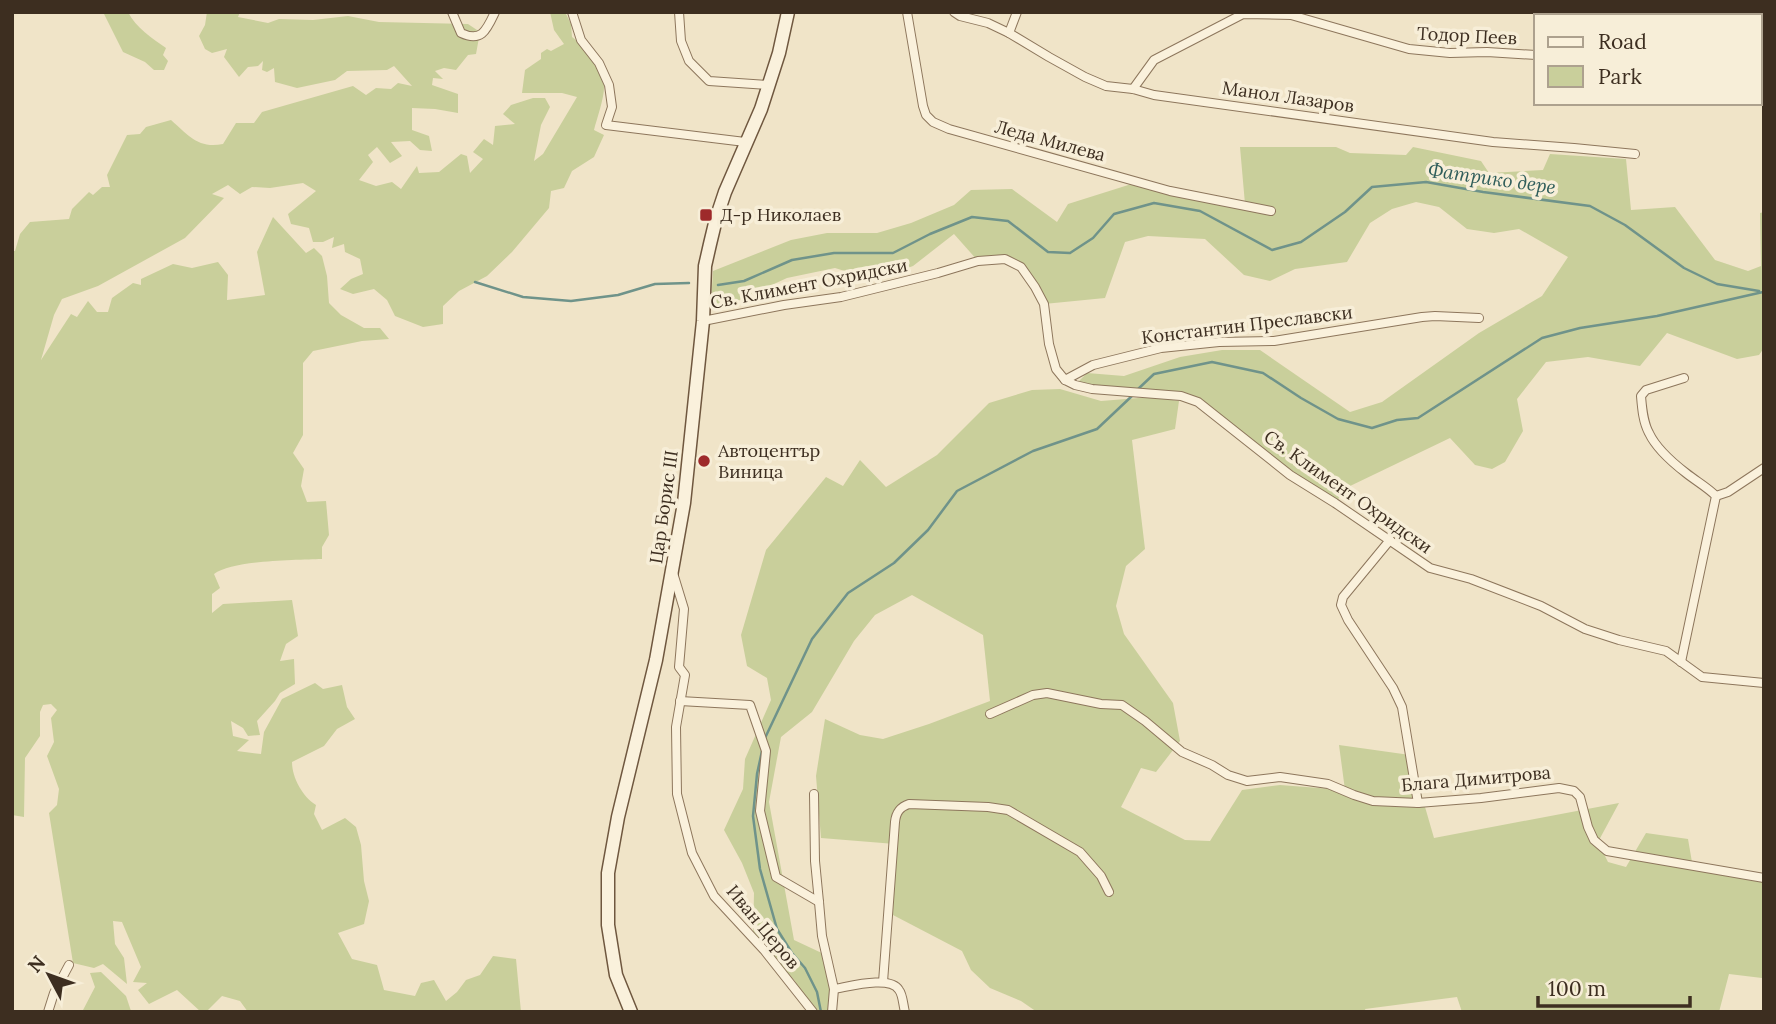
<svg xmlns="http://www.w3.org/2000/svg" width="1776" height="1024" font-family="Lora,serif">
  <rect width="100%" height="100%" fill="#f0e4c8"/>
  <!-- green -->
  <g fill="#c9cf9b">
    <path d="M103 12H128C136 28 152 38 166 48L163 55 168 61 164 70H154L145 62 123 52Z"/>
    <path d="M207 12H240L238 17 268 23 279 19 313 20 348 16 379 22 468 24 480 32 476 54 468 55 456 70 444 68 435 71 443 79 433 78 432 85 458 94V113L435 109 412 108V130L429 136 432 151 420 150 410 141 391 142 402 156 390 163 377 147 368 155 373 162 359 180 376 186 392 182 401 189 417 166 419 173 439 172 461 154 467 156 470 173 483 159 473 152 484 139 493 145 495 126 515 124 503 114 511 105 533 98H545L550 107 541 125 534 161 543 154 577 97 562 93H522L525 70 541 59V53L547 49 551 51 564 44 554 30 550 12H565L571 24 572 37C584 46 602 70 604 84 605 97 597 118 594 130L604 135 594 157 572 171 564 188 551 191 549 208 512 252 487 276 459 291 443 306V324L423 327 395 316 387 300 374 289 353 294 340 289 351 279 363 274 360 259 345 252 344 244 332 248 334 237 323 242H313L309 228 291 224 288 214 316 191 303 183 270 188 252 187 240 194 228 185 212 194 224 198 185 238 98 286 62 299 54 315 41 360 71 314 77 317 88 301 97 312H108L112 298 133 283 141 285V279L173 264 192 268 218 262 228 275 227 300 265 295 257 252 273 217 306 253 314 248 322 256 327 276 329 303 341 315 364 328H380L389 339 362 341 313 351 303 363V435L293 453 304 469 301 486 307 502 326 501 329 535 322 547V559C296 560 233 560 214 574L220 588 212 594V613L223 604 292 600 298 636 286 644 280 661 294 659 295 684 280 693 275 701 257 721 260 735 248 736 243 728 231 721 233 736 249 740 237 751 261 754 264 732 282 699 315 683 323 689 342 685 347 707 355 719 337 729 324 746 292 762C292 778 303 797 316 805L314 814 322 830 345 818 356 827 361 845 364 881 369 901 364 924 338 933 352 959 377 965 384 990 415 996 421 983 434 980 446 1001 457 992 466 980 480 975 493 956 516 959 521 1012H248L240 1001 222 996 206 1012H201L177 990 149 1004 138 990 147 983 133 982 141 967 122 922 113 921 115 944 124 958 127 984 103 964 94 968 73 963 49 813 57 805 59 789 47 756 54 742 51 718 57 710 51 704 43 705 40 712V736L25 758 24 817 12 815V251H15L20 234 30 222 69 219 72 209 89 192 93 195 102 187H110L107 175 127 135 140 134 146 127 171 120C188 135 198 149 223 144L236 123H254L262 112 353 86 366 95 376 88 391 89 398 83 412 86 394 66 387 70 347 71 335 80 297 88 275 82 274 68 267 72 262 70 263 61 258 66 248 67 239 77 224 57 227 49 212 53 205 49 199 36 205 25Z"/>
    <polygon points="1240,147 1336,147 1350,153 1406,155 1413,147 1481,161 1489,173 1543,170 1550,154 1626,159 1631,210 1675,207 1715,260 1748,271 1761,266 1760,213 1764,212 1764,348 1759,355 1737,359 1667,333 1640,366 1588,357 1546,362 1517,399 1523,431 1505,462 1492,469 1475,465 1450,438 1348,487 1335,503 1290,475 1198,402 1075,385 1087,373 1124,376 1180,357 1222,350 1260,350 1350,412 1382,402 1479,333 1542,296 1568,257 1519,229 1494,233 1467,229 1439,207 1416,202 1392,209 1370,223 1347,262 1295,269 1270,281 1244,275 1205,239 1148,236 1125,242 1105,298 1044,304 1021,267 1005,259 978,261 954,234 913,266 874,280 835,268 787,278 733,303 711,305 713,271 791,240 827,233 877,233 911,223 954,205 971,190 1012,189 1057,222 1068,204 1141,181 1245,204"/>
    <polygon points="1060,389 1101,401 1151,397 1179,401 1175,429 1132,440 1145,549 1126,566 1116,606 1124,634 1173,703 1180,741 1156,772 1141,768 1121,807 1185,840 1210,841 1242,790 1280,785 1345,790 1339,745 1410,755 1434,838 1619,803 1598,842 1608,862 1626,867 1646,833 1688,839 1693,868 1764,880 1764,982 1762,978 1729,974 1719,1012 1462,1012 1457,997 1365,1009 1366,1012 1037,1012 1021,1001 990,988 971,970 962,951 893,915 895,844 821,838 816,776 825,719 860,735 883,739 929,724 990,701 983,635 912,595 875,615 854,641 812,712 781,737 769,802 794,940 826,955 835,1012 806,1012 795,981 753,939 754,893 742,863 724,830 743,789 745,759 771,700 767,678 747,666 741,635 766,550 826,477 843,486 860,460 886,487 937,455 989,403 1032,390"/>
    <polygon points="101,972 126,996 131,1011 130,1012 82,1012 95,987 90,973"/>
  </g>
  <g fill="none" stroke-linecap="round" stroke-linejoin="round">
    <!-- stream -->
    <g stroke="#6f938a" stroke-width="2.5">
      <polyline points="475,282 523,297 571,301 618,295 655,284 689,283"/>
      <polyline points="718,285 744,281 792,260 834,253 893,253 930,234 972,217 1008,221 1048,252 1070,253 1093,238 1114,214 1154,203 1200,211 1272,250 1301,242 1345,212 1372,187 1426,182 1483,192 1590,206 1625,225 1684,268 1717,284 1759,291"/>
      <polyline points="1137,390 1154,374 1212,362 1263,373 1301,398 1338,419 1372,428 1397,420 1418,418 1542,338 1580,328 1657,316 1763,292"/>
      <polyline points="765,738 812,639 848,593 894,563 928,530 957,491 1033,451 1097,429 1133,395"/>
      <polyline points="762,751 757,774 753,816 760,869 777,929 792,953 805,968 817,992 821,1012"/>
    </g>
    <!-- street casing -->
    <g stroke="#8d765c" stroke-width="10">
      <g id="street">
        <path d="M452 12 461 33C482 43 487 29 495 12"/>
        <polyline points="572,12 581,40 599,63 609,85 612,107 606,125 745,142"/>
        <polyline points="679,12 681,41 689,61 709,81 769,85"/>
        <polyline points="907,12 923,106 926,115 933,122 949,129 1170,191 1271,211"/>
        <polyline points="954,12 960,16 988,23 1009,33 1049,57 1085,77 1106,86 1133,89 1154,95 1493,142 1574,148 1635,154"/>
        <polyline points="1596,12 1600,16"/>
        <polyline points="1760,20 1764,19"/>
        <polyline points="1009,33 1017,12"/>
        <polyline points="1133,89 1154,60 1243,14 1291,15 1409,49 1450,53 1487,52 1536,55"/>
        <polyline points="703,321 784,305 841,297 938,273 978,261 1005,259 1021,267 1035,287 1044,304 1049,344 1056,369 1065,380 1075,385 1092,389 1181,396 1198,402 1290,475 1335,503 1430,568 1471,579 1541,606 1585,629 1619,640 1666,651 1702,677 1764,683"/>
        <polyline points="1065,380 1093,365 1161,348 1219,342 1274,341 1422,317 1435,316 1479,318"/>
        <polyline points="1716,496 1728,492 1764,468"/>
        <polyline points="1390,540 1343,597 1341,605 1348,620 1393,688 1402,707 1418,803"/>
        <polyline points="673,573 684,609 679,667 685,675 676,727 677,794 692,853 714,896 764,950 813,1012"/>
        <path d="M1681 662 1716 496C1707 487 1696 481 1686 473 1673 463 1656 448 1649 433 1643 422 1642 408 1641 396L1646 390 1684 378"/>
        <polyline points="680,701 750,705 766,751 760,811 776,877 819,902"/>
        <polyline points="990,714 1033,695 1047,693 1101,704 1122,705 1145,721 1182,752 1212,765 1228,775 1247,781 1280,777 1328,784 1354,795 1373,801 1418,803 1481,798 1559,788 1574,791 1580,797 1588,827 1594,840 1607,851 1764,878"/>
        <polyline points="814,794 815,861 819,902 822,936 834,989 832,1012"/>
        <path d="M883 982 895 822C896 812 900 807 909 804L988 807 1008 810 1080 852 1101 876 1109 892"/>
        <path d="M834 989C848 987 890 975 899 990 903 995 903 1005 905 1012"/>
        <polyline points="48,1012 54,993 69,965"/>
      </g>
    </g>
    <!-- secondary casing -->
    <g stroke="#6f573f" stroke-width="15">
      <polyline id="secondary" points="631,1012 616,975 608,925 608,873 618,817 656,660 684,503 703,321 705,266 710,244 716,219 725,192 761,109 779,53 788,12"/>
    </g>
    <!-- street -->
    <use href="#street" stroke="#faf1dc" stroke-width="8"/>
    <!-- secondary -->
    <use href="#secondary" stroke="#faf1dc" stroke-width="12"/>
  </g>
  <!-- markers -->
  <g fill="#9e2a2b" stroke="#f7eed8" stroke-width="2.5">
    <rect x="699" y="208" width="14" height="14" rx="3.5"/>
    <circle cx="704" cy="461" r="7"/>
  </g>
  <g text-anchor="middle" stroke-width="7" stroke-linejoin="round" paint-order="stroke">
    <!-- street labels -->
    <g font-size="18" fill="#3d2e20" stroke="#f7eed8">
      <text transform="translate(1467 36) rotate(3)" y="6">Тодор Пеев</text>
      <text transform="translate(1288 97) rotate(8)" y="6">Манол Лазаров</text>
      <text transform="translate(1050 141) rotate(15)" y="6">Леда Милева</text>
      <text transform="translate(809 284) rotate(-11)" y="6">Св. Климент Охридски</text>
      <text transform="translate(1247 325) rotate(-7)" y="6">Константин Преславски</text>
      <text transform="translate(1348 492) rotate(35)" y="6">Св. Климент Охридски</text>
      <text transform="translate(664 507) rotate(-82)" y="6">Цар Борис III</text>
      <text transform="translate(1476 779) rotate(-5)" y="6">Блага Димитрова</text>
      <text transform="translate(763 927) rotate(50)" y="6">Иван Церов</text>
    </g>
    <!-- poi labels -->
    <g font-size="18" fill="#3d2e20" stroke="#f7eed8" text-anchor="start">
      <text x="720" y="221">Д-р Николаев</text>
      <text x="718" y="457">Автоцентър<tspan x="718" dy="21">Виница</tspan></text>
    </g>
    <!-- water labels -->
    <g font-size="19" font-style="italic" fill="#2f5d5a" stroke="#f7eed8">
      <text transform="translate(1492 178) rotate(8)" y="7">Фатрико дере</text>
    </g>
  </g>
  <!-- border -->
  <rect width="1776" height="1024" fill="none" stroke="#3d2e20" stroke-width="28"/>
  <!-- legend -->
  <rect x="1534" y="14" width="228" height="91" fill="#f7eed8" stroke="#ada18e" stroke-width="2"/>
  <rect x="1548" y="37" width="35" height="10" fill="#faf1dc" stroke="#ada18e" stroke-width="2"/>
  <text x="1598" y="49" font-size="21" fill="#3d2e20">Road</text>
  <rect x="1548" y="66" width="35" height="21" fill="#c9cf9b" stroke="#ada18e" stroke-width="2"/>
  <text x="1598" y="84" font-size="21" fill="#3d2e20">Park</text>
  <!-- north arrow -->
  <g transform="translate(49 975) rotate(311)" stroke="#f7eed8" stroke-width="5" paint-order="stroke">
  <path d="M0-5L12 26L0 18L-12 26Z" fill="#3d2e20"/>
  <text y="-10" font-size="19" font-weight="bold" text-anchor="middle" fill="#3d2e20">N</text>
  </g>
  <!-- scale -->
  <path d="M1538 996v10h152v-10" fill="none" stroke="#3d2e20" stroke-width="3.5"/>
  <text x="1548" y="996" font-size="21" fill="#3d2e20" stroke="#f7eed8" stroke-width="5" paint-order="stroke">100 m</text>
</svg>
